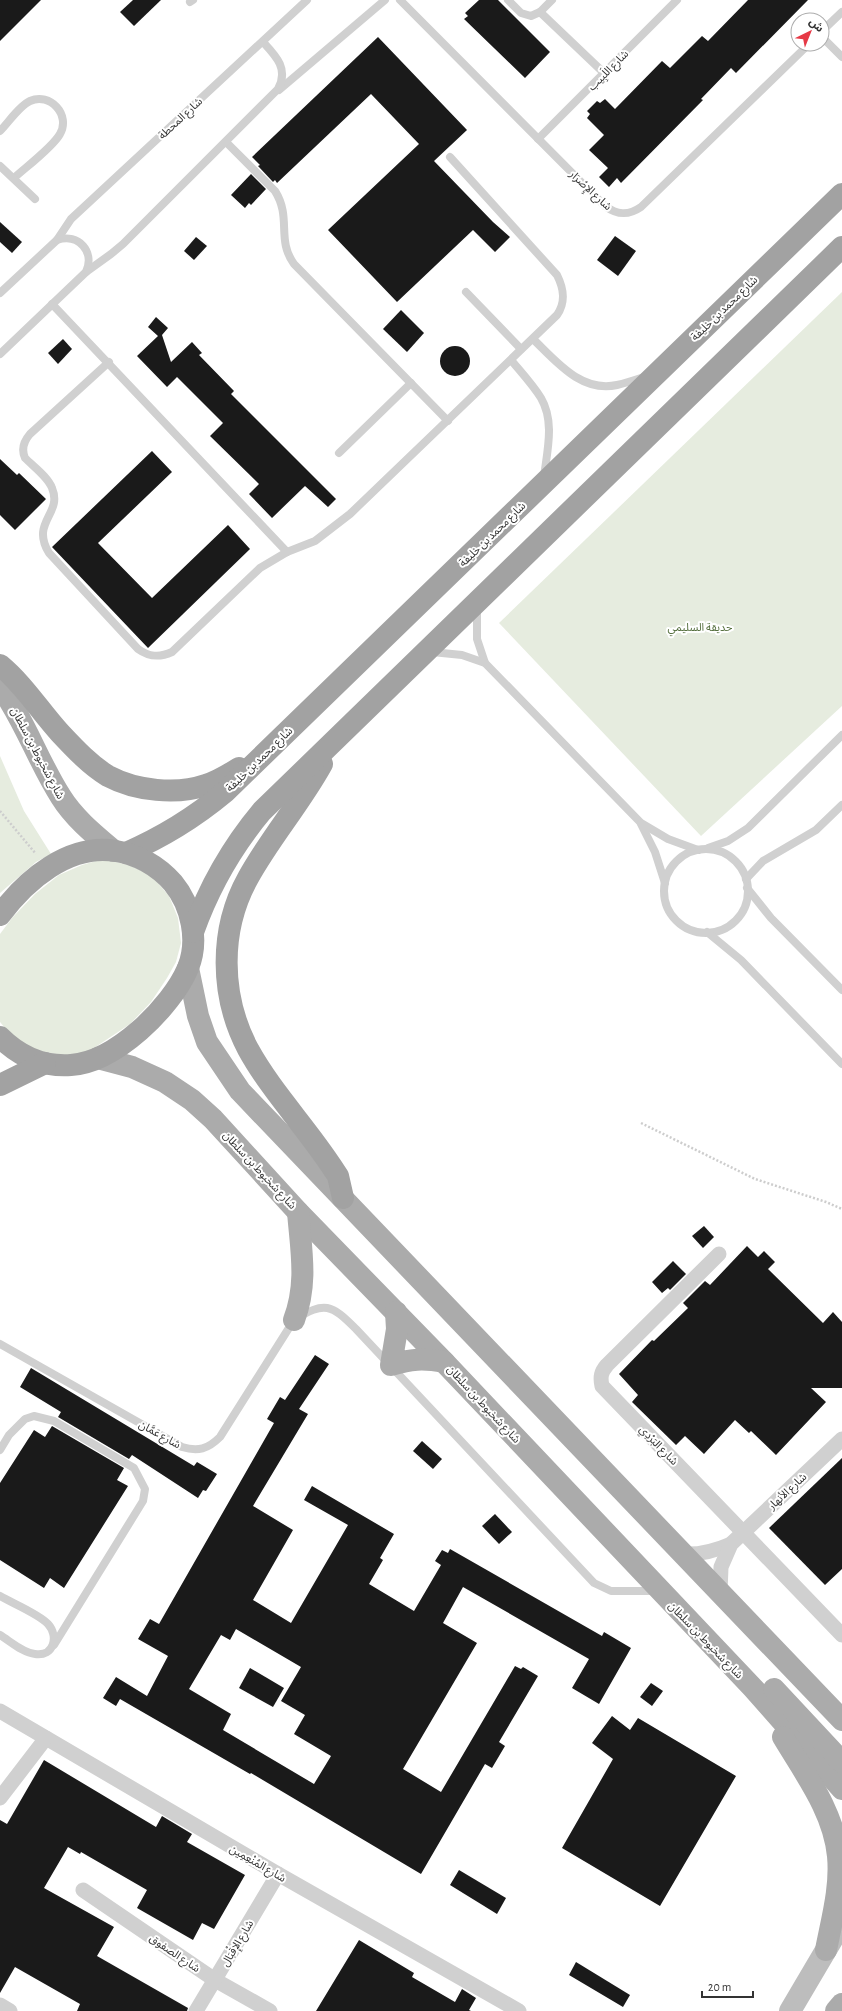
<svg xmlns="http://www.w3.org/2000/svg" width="842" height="2011" font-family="'Alegreya Sans','Noto Sans Arabic',sans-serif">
  <rect width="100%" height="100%" fill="#fff"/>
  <!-- green -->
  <g fill="#e6ecdf">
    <polygon points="842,292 842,706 701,836 499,623"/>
    <polygon points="0,756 24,811 51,854 36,862 0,893"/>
    <polygon points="103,859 129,865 152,876 169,896 178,918 181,943 176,962 167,978 151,1002 130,1024 91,1050 70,1057 30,1049 12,1036 0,1022 0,934 12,918 35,894 59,875 82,865"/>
  </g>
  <!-- building -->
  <g fill="#1a1a1a" fill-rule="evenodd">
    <polygon points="0,0 41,0 0,41"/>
    <polygon points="133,0 161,0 134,26 120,12"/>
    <polygon points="479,0 498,0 550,52 525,78 464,19 468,16 465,13"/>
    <polygon points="748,0 808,0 736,73 731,68 701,99 703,100 621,183 617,178 609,187 599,177 608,168 589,150 604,135 587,118 590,114 587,111 597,101 600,103 605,99 615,109 662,61 670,68 702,36 708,41"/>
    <polygon points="378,37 467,130 434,161 493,222 510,237 495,252 473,230 397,302 328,230 419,144 371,94 277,183 275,180 273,182 258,166 260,165 252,157"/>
    <polygon points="251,174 266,189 251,205 249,203 245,208 231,195"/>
    <polygon points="0,222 22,242 12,253 0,242"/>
    <polygon points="615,236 636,251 618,276 597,260"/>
    <polygon points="196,237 207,246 194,260 184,251"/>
    <polygon points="401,310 424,333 407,352 383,329"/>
    <polygon points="156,317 168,328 162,335 171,362 192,342 202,353 199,355 234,391 231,394 336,499 328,507 305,486 272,518 249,494 259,484 210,436 223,423 177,377 167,387 137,356 158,336 148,327"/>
    <polygon points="63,339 72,349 58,364 48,353"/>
    <circle cx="455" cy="361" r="15"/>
    <polygon points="152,451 172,472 98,543 152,598 228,525 250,549 148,648 52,547"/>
    <polygon points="0,459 17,475 19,473 46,499 15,530 0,515"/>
    <polygon points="704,1226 714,1237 703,1248 692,1236"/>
    <polygon points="747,1246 758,1257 764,1251 775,1262 768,1269 823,1323 833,1312 842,1322 842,1388 811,1388 826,1402 776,1455 751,1431 749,1433 735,1420 704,1454 685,1436 676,1445 632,1402 638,1395 619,1374 652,1340 654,1341 688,1308 683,1303 705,1281 710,1285"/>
    <polygon points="673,1261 686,1274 670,1290 668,1288 662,1293 652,1282"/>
    <path d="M315 1355 329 1364 299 1409 308 1414 253 1506 293 1530 253 1600 291 1623 348 1525 304 1500 312 1486 394 1534 380 1558 383 1560 369 1584 414 1611 441 1565 435 1561 442 1550 448 1553 450 1549 602 1636 604 1632 631 1648 599 1704 572 1688 589 1659 463 1587 443 1623 477 1643 403 1769 441 1792 515 1666 521 1669 523 1667 538 1676 499 1742 505 1746 492 1768 485 1764 421 1874 251 1773 250 1774 120 1699 116 1706 103 1698 116 1677 147 1696 168 1656 138 1639 150 1619 159 1624 274 1423 267 1419 280 1397 285 1400ZM236 1629 301 1667 281 1701 305 1715 294 1734 331 1756 314 1784 223 1730 231 1714 189 1689 221 1635 230 1640Z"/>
    <polygon points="31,1368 194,1466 197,1462 217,1474 206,1491 203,1490 198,1498 132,1455 129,1459 58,1417 61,1412 20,1387"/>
    <polygon points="52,1426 124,1468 117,1480 128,1486 64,1588 50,1578 44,1588 0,1560 0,1483 34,1430 45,1437"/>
    <polygon points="422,1441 442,1459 433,1469 413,1451"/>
    <polygon points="842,1458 842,1569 825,1585 769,1528"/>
    <polygon points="495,1514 512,1532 499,1544 482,1526"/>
    <polygon points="250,1668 284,1688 273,1707 239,1688"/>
    <polygon points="651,1683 663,1691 652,1706 640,1697"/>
    <polygon points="612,1716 630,1730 638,1718 736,1776 660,1906 562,1848 613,1759 592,1743"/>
    <polygon points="44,1760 156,1827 162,1816 192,1834 187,1842 245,1875 214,1929 202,1923 193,1940 137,1908 147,1890 81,1852 80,1854 68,1847 44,1888 114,1927 97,1956 188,2008 187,2011 77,2011 80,2004 15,1967 0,1993 0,1820 7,1824"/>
    <polygon points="459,1870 506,1898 497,1914 450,1885"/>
    <polygon points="359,1940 414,1973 412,1977 455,2002 462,1989 476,1998 469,2010 471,2011 316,2011"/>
    <polygon points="576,1962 630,1995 623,2007 569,1975"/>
  </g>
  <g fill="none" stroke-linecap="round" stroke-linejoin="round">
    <!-- path -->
    <g stroke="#cdcdcd" stroke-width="2.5" stroke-dasharray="2 2" stroke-linecap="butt">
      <polyline points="0,811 36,854"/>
      <polyline points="641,1123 755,1179 826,1202 842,1209"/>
    </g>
    <!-- service -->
    <g stroke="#d0d0d0" stroke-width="8">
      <path d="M400 0 605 206C617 215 628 216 641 207L809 44"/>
      <polyline points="508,0 521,13 531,16 540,12 552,0"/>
      <polyline points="190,2 193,0"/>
      <polyline points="540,12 604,73"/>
      <polyline points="822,31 842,12"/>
      <polyline points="822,37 842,57"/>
      <polyline points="279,90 385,0"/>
      <path d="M0 131C9 122 19 106 30 101 50 92 71 115 60 134 53 147 26 167 14 178"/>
      <polyline points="538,139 677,0"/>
      <path d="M226 142 275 191C292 218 276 239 294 264L448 421"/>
      <polyline points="0,166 35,199"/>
      <polyline points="57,240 71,219 307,0"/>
      <path d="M86 272 111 254 123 244 278 89C289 69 276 56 263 42"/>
      <polyline points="466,292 521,349"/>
      <path d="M0 293 57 240C79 233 95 252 86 272L0 354"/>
      <polyline points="52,304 287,552"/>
      <path d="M533 339C556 361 581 393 617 385 626 383 635 380 644 377"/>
      <path d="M511 360C521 372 533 385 541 398 555 422 547 451 544 477"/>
      <path d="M109 362 30 434C24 441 21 449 25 458 34 467 48 477 52 488 63 514 30 522 49 553L138 649C149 657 159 658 172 652L260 568 287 552 315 541 350 514 557 315C566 302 564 289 557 275L450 157"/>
      <polyline points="339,453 411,383"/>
      <polyline points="477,607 477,639 485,663"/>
      <polyline points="432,652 462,655 485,663 641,823 668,839 698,850"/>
      <polyline points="641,824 655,852 665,883"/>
      <polyline points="708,848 728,841 748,828 842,735"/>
      <circle cx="706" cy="891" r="42"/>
      <polyline points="746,879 763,861 816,830 842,805"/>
      <polyline points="747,888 771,918 842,990"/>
      <polyline points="707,932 741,960 842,1064"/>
      <path d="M0 1344 182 1447C198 1452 208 1449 220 1437L294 1320C325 1301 331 1304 356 1329L594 1583 611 1591H656"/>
      <polyline points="0,1450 9,1435 25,1419 34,1416 54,1421 134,1468 145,1489 143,1501 54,1645"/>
      <path d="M0 1596C12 1603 39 1614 48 1624 59 1636 54 1657 35 1654 23 1653 10 1641 0 1635"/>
    </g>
    <!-- minor -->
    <g stroke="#d0d0d0" stroke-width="15">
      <path d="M719 1254 607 1365C601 1372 600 1377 602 1386L842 1635"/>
      <path d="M683 1554C701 1555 715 1551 731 1544"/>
      <polyline points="720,1593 721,1567 731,1544 842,1439"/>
      <polyline points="0,1711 278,1874 519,2011"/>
      <polyline points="0,1798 46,1738"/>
      <polyline points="83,1890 215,1980 270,2011"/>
      <polyline points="0,2005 10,2011"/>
      <polyline points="196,2011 278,1874"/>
    </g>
    <!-- secondary -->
    <polyline stroke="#bdbdbd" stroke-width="22" points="790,2011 836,1933"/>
    <!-- primary -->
    <g stroke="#ababab" stroke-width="22">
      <path d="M0 686C25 721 38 761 61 797 74 818 95 835 114 851"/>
      <polyline points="188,968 198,1016 207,1042 240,1091 842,1720"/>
      <polyline points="98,1058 132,1067 165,1082 192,1100 213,1119 298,1212 444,1362 753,1688 842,1789"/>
      <path d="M396 1312 397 1329 391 1365C411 1359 423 1358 444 1362"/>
      <path d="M294 1320C308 1283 301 1250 298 1212"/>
      <polyline points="774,1689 842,1762"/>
      <path d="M783 1737C805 1774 834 1812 838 1856 841 1887 832 1919 826 1950"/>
      <polyline points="836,2011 842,2004"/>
    </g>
    <!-- trunk -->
    <g stroke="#a2a2a2" stroke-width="22">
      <path d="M0 665C24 685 40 711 60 733 75 749 90 765 108 776 136 791 177 795 206 785 218 781 228 775 239 768"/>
      <path d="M322 764C300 804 270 838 248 878 219 930 220 996 248 1049 271 1091 306 1127 332 1167L338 1176 343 1198"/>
      <path d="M126 853C163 837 195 817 225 792L842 194"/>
      <path d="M0 915C26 880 69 843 116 851 139 855 158 866 173 883 192 906 199 941 188 968 171 1008 115 1062 71 1065 43 1067 19 1056 0 1037"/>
      <path d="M193 932C209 887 231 848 262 811L842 247"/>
      <polyline points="0,1085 45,1063"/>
    </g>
  </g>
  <g text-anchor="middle" stroke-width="4" stroke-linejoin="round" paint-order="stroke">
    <!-- street labels -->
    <g font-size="11" fill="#333" stroke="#fff">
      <text transform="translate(608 70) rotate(-45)" y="4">شارع اللَبِيب</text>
      <text transform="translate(180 118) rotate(-43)" y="4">شارع المحطة</text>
      <text transform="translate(591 190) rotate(43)" y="4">شارع الإِصْرَار</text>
      <text transform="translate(724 308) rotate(-44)" y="4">شارع محمد بن خليفة</text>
      <text transform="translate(492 534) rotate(-44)" y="4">شارع محمد بن خليفة</text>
      <text transform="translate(38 753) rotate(62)" y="4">شارع شخبوط بن سلطان</text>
      <text transform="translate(259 759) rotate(-44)" y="4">شارع محمد بن خليفة</text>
      <text transform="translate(260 1170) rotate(47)" y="4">شارع شخبوط بن سلطان</text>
      <text transform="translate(484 1404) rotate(47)" y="4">شارع شخبوط بن سلطان</text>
      <text transform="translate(160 1434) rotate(29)" y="4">شارع عَمَّان</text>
      <text transform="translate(659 1445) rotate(46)" y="4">شارع البَرْدِي</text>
      <text transform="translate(787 1491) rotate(-43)" y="4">شارع الأنهار</text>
      <text transform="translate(706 1640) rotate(46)" y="4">شارع شخبوط بن سلطان</text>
      <text transform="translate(258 1863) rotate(30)" y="4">شارع المُنْعِمِين</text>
      <text transform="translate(237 1943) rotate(-59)" y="4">شارع الإِقْبَال</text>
      <text transform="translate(175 1953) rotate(34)" y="4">شارع الصفوق</text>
    </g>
    <!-- park labels -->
    <g font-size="11" fill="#56703f" stroke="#fff">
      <text x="700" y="631">حديقة السليمي</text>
    </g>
  </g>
  <!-- north arrow -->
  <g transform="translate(810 32) rotate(43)"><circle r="19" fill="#ffffff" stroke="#adadad"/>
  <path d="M0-3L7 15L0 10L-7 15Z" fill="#e63946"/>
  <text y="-6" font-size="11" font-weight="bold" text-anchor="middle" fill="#333333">ش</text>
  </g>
  <!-- scale -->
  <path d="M702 1991v6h51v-6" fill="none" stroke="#333333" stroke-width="2"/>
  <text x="708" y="1991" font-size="12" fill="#333333" stroke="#ffffff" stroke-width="3" paint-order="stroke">20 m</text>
</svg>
